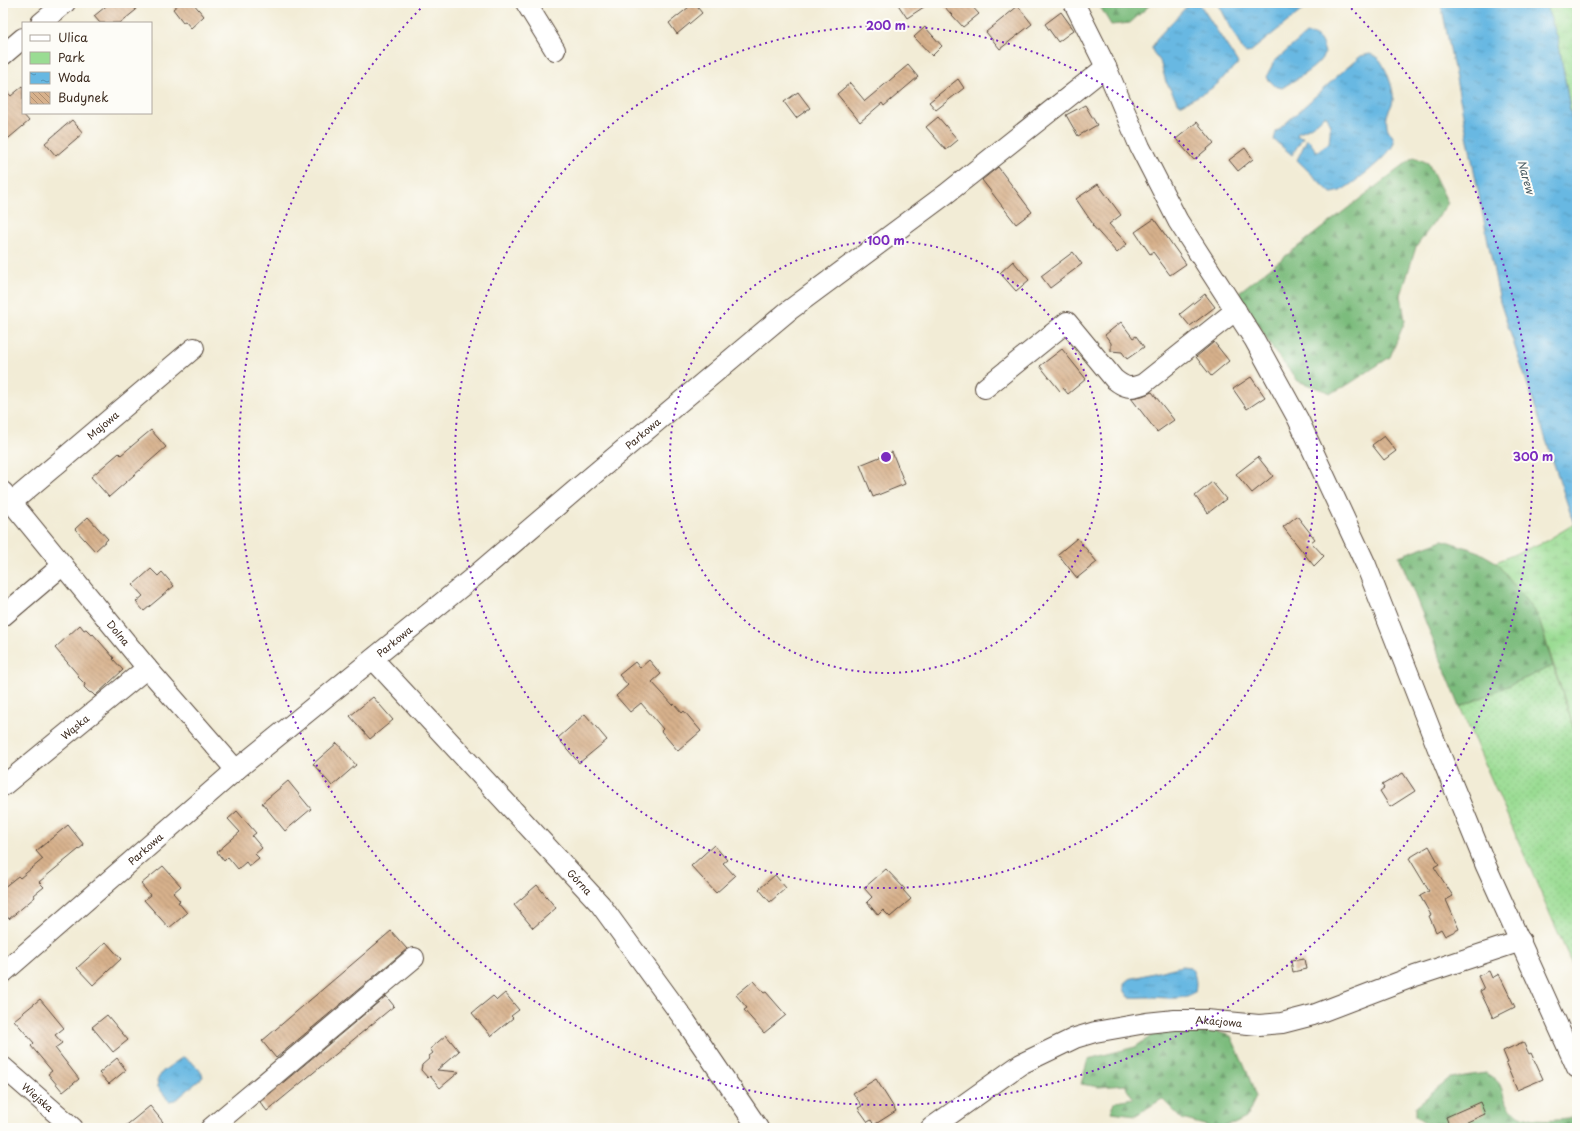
<svg xmlns="http://www.w3.org/2000/svg" width="1580" height="1131" font-family="'Playpen Sans',sans-serif">
  <defs>
    <pattern id="green-dots" width="8" height="8" patternUnits="userSpaceOnUse"><rect width="8" height="8" fill="#9adc93"/><path d="M2 2h.1M6 6h.1" fill="none" stroke="#86bd7e" stroke-width="1.8" stroke-linecap="round"/></pattern>
    <pattern id="forest-firs" width="22" height="20" patternUnits="userSpaceOnUse"><rect width="22" height="20" fill="#7bbc7d"/><path d="M5 1l3.5 6h-7zM16 11l3.5 6h-7z" fill="#696"/></pattern>
    <pattern id="wetland-marsh" width="20" height="14" patternUnits="userSpaceOnUse"><rect width="20" height="14" fill="#9adc93"/><path d="M1 5h8M5 5V1M11 12h8M15 12V8" fill="none" stroke="#86bd7e"/></pattern>
    <pattern id="water-ripples" width="26" height="14" patternUnits="userSpaceOnUse"><rect width="26" height="14" fill="#67b8e2"/><path d="M2 4q2-2 4 0t4 0M15 11q2-2 4 0t4 0" fill="none" stroke="#5696b7"/></pattern>
    <pattern id="building-back-hatch" width="6" height="6" patternUnits="userSpaceOnUse"><rect width="6" height="6" fill="#d7b18c"/><path d="M-1 5l2 2M0 0l6 6M5-1l2 2" fill="none" stroke="#b09072"/></pattern>
  </defs>
  <rect width="100%" height="100%" fill="#fdfcf7"/>
  <filter id="ink" filterUnits="userSpaceOnUse"><feTurbulence type="fractalNoise" baseFrequency=".025" numOctaves="2"/><feDisplacementMap in="SourceGraphic" scale="8" xChannelSelector="R" yChannelSelector="G"/><feConvolveMatrix kernelMatrix="1 2 1 2 8 2 1 2 1" color-interpolation-filters="sRGB"/></filter>
  <filter id="wash" filterUnits="userSpaceOnUse"><feTurbulence type="fractalNoise" baseFrequency=".012" numOctaves="4" result="noise"/><feDisplacementMap in="SourceGraphic" scale="16" xChannelSelector="R" yChannelSelector="G"/><feGaussianBlur stdDeviation="0.9" result="paint"/><feColorMatrix in="noise" values="0 0 0 0 0 0 0 0 0 0 0 0 0 0 0 0 0 1.4 0 .05"/><feComposite in="paint" operator="in"/></filter>
  <g filter="url(#wash)">
    <rect width="100%" height="100%" fill="#f2ecd6"/>
    <!-- green -->
    <polygon fill="url(#green-dots)" stroke="#6a8358" points="1553,666 1577,738 1577,976 1460,707"/>
    <!-- forest -->
    <g fill="url(#forest-firs)" stroke="#5b734e">
      <polygon points="1098,3 1152,3 1130,23 1111,25"/>
      <polygon points="1414,157 1428,163 1448,203 1416,247 1401,295 1405,321 1390,357 1349,384 1331,393 1298,381 1274,351 1239,292"/>
      <polygon points="1443,540 1477,551 1496,562 1538,616 1553,666 1460,707 1399,556"/>
      <polygon points="1202,1027 1231,1036 1247,1072 1256,1097 1246,1118 1234,1124 1215,1128 1182,1119 1162,1099 1136,1115 1111,1112 1116,1101 1133,1098 1125,1085 1099,1087 1081,1084 1088,1059 1135,1047 1159,1031"/>
      <path d="M1486 1073C1490 1076 1498 1080 1500 1085 1503 1090 1503 1097 1506 1102 1521 1126 1554 1119 1577 1117V1128H1456L1457 1127 1447 1121C1431 1126 1429 1126 1416 1116V1106L1451 1078Z"/>
    </g>
    <!-- wetland -->
    <g fill="url(#wetland-marsh)" stroke="#6a8358">
      <polygon points="1545,3 1577,3 1577,150 1558,39"/>
      <polygon points="1574,524 1577,533 1577,738 1538,616 1496,562 1546,541"/>
    </g>
    <!-- water -->
    <g fill="url(#water-ripples)" stroke="#517180">
      <path d="M1190 3H1199L1238 63C1234 70 1228 71 1224 77 1214 90 1197 96 1182 104H1179L1166 82 1160 61 1153 52 1152 48 1158 37Z"/>
      <polygon points="1218,3 1311,3 1250,52 1247,53 1243,51"/>
      <polygon points="1441,3 1545,3 1558,39 1577,150 1577,533 1500,302"/>
      <path d="M1306 34C1319 34 1322 41 1325 53 1317 69 1297 78 1282 88L1275 86 1266 77 1274 62Z"/>
      <path d="M1370 54C1372 55 1376 56 1378 58 1385 64 1395 91 1393 100 1391 111 1385 111 1387 126 1388 133 1397 137 1393 145 1388 157 1352 185 1340 191 1337 192 1334 193 1331 193L1297 160 1307 139 1311 142 1316 152 1329 143C1330 134 1332 123 1326 115 1321 117 1320 121 1316 123 1310 127 1304 131 1298 132L1297 136 1303 137 1292 155 1274 140 1276 132 1342 72 1361 56Z"/>
      <path d="M1182 966 1190 967C1196 973 1197 984 1195 992 1180 1002 1165 997 1149 997 1142 997 1136 998 1129 997L1124 990V983L1129 979Z"/>
      <path d="M183 1057C190 1060 202 1070 203 1077L176 1100 169 1101 158 1087 157 1080 163 1071Z"/>
    </g>
    <g id="blocks">
      <!-- building -->
      <g fill="url(#building-back-hatch)">
        <polygon points="110,3 131,3 136,10 120,23 100,23 94,16"/>
        <polygon points="180,3 193,3 204,16 191,28 185,21 183,22 173,9"/>
        <polygon points="694,3 702,13 677,34 669,23"/>
        <polygon points="897,3 930,3 907,18"/>
        <polygon points="941,3 969,3 979,14 963,27"/>
        <polygon points="1018,6 1032,24 1000,49 986,32"/>
        <polygon points="1061,12 1074,30 1058,42 1045,24"/>
        <polygon points="925,27 942,46 932,56 914,37"/>
        <polygon points="908,65 918,77 884,106 882,103 860,122 837,94 850,83 865,101"/>
        <polygon points="958,79 964,88 936,110 929,102"/>
        <polygon points="23,86 23,114 29,121 3,143 3,87 11,96"/>
        <polygon points="798,92 810,108 796,118 784,102"/>
        <polygon points="1085,105 1097,125 1078,136 1066,115"/>
        <polygon points="938,117 958,140 946,150 926,127"/>
        <polygon points="72,120 83,133 56,156 45,143"/>
        <polygon points="1197,122 1214,143 1194,160 1176,139"/>
        <polygon points="1245,148 1253,159 1238,171 1229,160"/>
        <polygon points="998,167 1032,212 1016,224 982,180"/>
        <polygon points="1098,184 1121,215 1109,224 1127,244 1117,253 1092,225 1093,224 1076,199"/>
        <polygon points="1154,219 1186,264 1170,275 1153,252 1150,254 1135,232"/>
        <polygon points="1073,252 1082,264 1050,288 1041,276"/>
        <polygon points="1013,261 1029,280 1016,291 1000,273"/>
        <polygon points="1205,294 1215,307 1190,326 1180,314"/>
        <polygon points="1121,322 1133,338 1136,336 1144,347 1127,359 1122,352 1111,351 1111,343 1105,335"/>
        <polygon points="1214,342 1229,361 1211,376 1196,357"/>
        <polygon points="1062,349 1086,379 1068,394 1063,388 1060,391 1040,366"/>
        <polygon points="1251,377 1265,397 1247,409 1233,389"/>
        <polygon points="1152,392 1174,420 1157,432 1131,398 1142,396"/>
        <polygon points="151,430 166,447 109,497 91,477 119,453 121,455"/>
        <polygon points="1384,436 1396,451 1384,460 1372,445"/>
        <polygon points="892,452 905,484 873,497 860,465"/>
        <polygon points="1258,457 1273,476 1252,493 1236,474"/>
        <polygon points="1212,482 1226,499 1208,513 1195,496"/>
        <polygon points="1297,516 1315,539 1311,542 1324,556 1314,566 1283,527"/>
        <polygon points="88,517 108,539 95,551 75,529"/>
        <polygon points="1077,538 1097,562 1077,578 1058,554"/>
        <polygon points="151,569 158,576 162,572 174,586 144,611 136,602 143,596 133,585"/>
        <polygon points="80,625 84,630 86,629 92,635 93,634 114,658 113,659 123,670 95,696 92,693 89,692 84,687 85,684 78,677 79,676 55,648"/>
        <polygon points="649,660 661,674 652,682 673,705 674,704 682,713 684,711 701,731 678,751 661,731 663,729 641,703 630,712 616,696 628,685 619,675 635,662 640,668"/>
        <polygon points="373,697 393,720 370,739 350,716"/>
        <polygon points="585,714 607,740 579,763 558,738"/>
        <polygon points="337,743 356,765 332,786 313,764"/>
        <polygon points="1403,773 1415,791 1390,807 1380,791 1384,788 1382,785"/>
        <polygon points="288,781 311,809 285,831 262,803"/>
        <polygon points="237,811 256,833 252,836 262,848 255,854 259,858 249,866 246,862 238,869 228,857 224,861 217,852 240,832 228,819"/>
        <polygon points="68,825 84,845 39,882 44,887 34,895 35,897 9,919 3,911 3,888 18,876 20,878 43,859 36,851"/>
        <polygon points="714,845 727,860 723,863 735,876 716,893 691,866"/>
        <polygon points="1429,846 1439,864 1434,867 1453,896 1446,900 1459,929 1445,936 1441,929 1436,932 1429,916 1431,915 1420,896 1429,891 1409,858"/>
        <polygon points="163,866 181,886 173,893 180,901 178,902 187,913 169,928 144,900 150,895 141,884"/>
        <polygon points="886,869 905,889 903,890 911,899 890,917 883,910 878,915 867,902 872,897 864,888"/>
        <polygon points="775,875 786,888 770,902 759,889"/>
        <polygon points="537,885 556,908 533,928 514,905"/>
        <polygon points="391,931 407,949 276,1058 262,1041"/>
        <polygon points="106,942 121,959 93,985 77,968"/>
        <polygon points="1304,959 1306,969 1293,972 1291,961"/>
        <polygon points="1489,971 1492,978 1499,974 1515,1007 1493,1018 1480,991 1484,989 1478,976"/>
        <polygon points="753,981 764,993 766,992 786,1015 764,1033 744,1010 747,1008 736,995"/>
        <polygon points="505,993 519,1010 511,1016 513,1018 491,1036 472,1013 493,996 497,1000"/>
        <polygon points="386,996 394,1006 267,1111 260,1102"/>
        <polygon points="40,999 64,1028 55,1035 62,1043 55,1048 79,1079 63,1092 48,1074 52,1071 31,1046 34,1043 14,1020"/>
        <polygon points="107,1015 128,1040 113,1052 92,1027"/>
        <polygon points="446,1035 459,1051 437,1070 459,1072 440,1088 430,1076 428,1078 421,1070 422,1065 430,1058 429,1056 433,1053 430,1049"/>
        <polygon points="1523,1042 1529,1054 1531,1053 1543,1079 1517,1090 1506,1064 1508,1063 1503,1051"/>
        <polygon points="117,1058 126,1070 109,1084 99,1073"/>
        <polygon points="876,1079 896,1111 874,1125 871,1120 868,1122 858,1108 862,1106 853,1093"/>
        <polygon points="1480,1102 1485,1114 1454,1128 1450,1128 1446,1117"/>
        <polygon points="150,1106 163,1122 156,1128 123,1128"/>
      </g>
    </g>
  </g>
  <g filter="url(#ink)">
    <use href="#blocks" fill-opacity="0" stroke="#56473a" stroke-width="1"/>
    <g fill="none" stroke-linecap="round" stroke-linejoin="round">
      <!-- minor casing -->
      <g stroke="#56473a" stroke-width="22">
        <g id="minor">
          <polyline points="526,3 555,50"/>
          <polyline points="1074,3 1106,67 1140,147 1178,221 1254,339 1298,419 1366,565 1438,749 1486,866 1577,1068"/>
          <polyline points="41,23 65,3"/>
          <polyline points="3,55 23,38"/>
          <path d="M985 388 1067 322 1114 379C1125 388 1130 389 1143 384L1236 310"/>
          <path id="s1" d="M3 492 147 668 236 770"/>
          <path id="s2" d="M12 502 194 348"/>
          <polyline points="3,616 63,565"/>
          <path id="s3" d="M373 659 600 904 686 1022 758 1128"/>
          <path id="s4" d="M3 786 147 668"/>
          <path id="s5" d="M3 973 236 770 476 575 579 487 787 312 946 194 1106 67"/>
          <path id="s6" d="M3 1067 73 1128"/>
          <polyline points="211,1128 414,958"/>
          <path id="s7" d="M931 1128 1021 1064 1075 1038 1095 1032 1146 1023 1175 1020H1206L1259 1025 1282 1023 1313 1015 1415 976 1521 941"/>
        </g>
      </g>
      <!-- minor -->
      <use href="#minor" stroke="#fff" stroke-width="20"/>
    </g>
  </g>
  <!-- distance rings -->
  <g fill="none" stroke="#7b2cbf" stroke-width="2" stroke-dasharray="2 4">
    <circle cx="886" cy="457" r="216"/>
    <circle cx="886" cy="457" r="431"/>
    <path d="M1347 4A647 647 0 1 1 425 4"/>
  </g>
  <g text-anchor="middle" stroke-width="4" stroke-linejoin="round" paint-order="stroke">
    <!-- street labels -->
    <g font-size="10" fill="#3b2a1e" stroke="#fdfcf7">
      <text dy="4" stroke="none"><textPath href="#s2" startOffset="119">Majowa</textPath></text>
      <text dy="4" stroke="none"><textPath href="#s5" startOffset="837">Parkowa</textPath></text>
      <text dy="4" stroke="none"><textPath href="#s1" startOffset="182">Dolna</textPath></text>
      <text dy="4" stroke="none"><textPath href="#s5" startOffset="513">Parkowa</textPath></text>
      <text dy="4" stroke="none"><textPath href="#s4" startOffset="93">Wąska</textPath></text>
      <text dy="4" stroke="none"><textPath href="#s5" startOffset="189">Parkowa</textPath></text>
      <text dy="4" stroke="none"><textPath href="#s3" startOffset="304">Górna</textPath></text>
      <text dy="4" stroke="none"><textPath href="#s7" startOffset="316">Akacjowa</textPath></text>
      <text dy="4" stroke="none"><textPath href="#s6" startOffset="46">Wiejska</textPath></text>
    </g>
    <!-- water labels -->
    <g font-size="11" font-style="italic" fill="#4a5c63" stroke="#fdfcf7">
      <text transform="translate(1526 177) rotate(74)" y="4">Narew</text>
    </g>
  </g>
  <circle cx="886" cy="457" r="6" fill="#7b2cbf" stroke="#fdfcf7" stroke-width="2"/>
  <g font-size="12" text-anchor="middle" font-weight="bold" fill="#7b2cbf" stroke="#fdfcf7" stroke-width="4" stroke-linejoin="round" paint-order="stroke">
    <text x="886" y="30">200 m</text>
    <text x="886" y="245">100 m</text>
    <text x="1533" y="461">300 m</text>
  </g>
  <!-- margin -->
  <rect width="1580" height="1131" fill="none" stroke="#fdfcf7" stroke-width="16"/>
  <!-- legend -->
  <rect x="22" y="22" width="130" height="92" fill="#fdfcf7" stroke="#afa8a0"/>
  <rect x="30" y="35" width="20" height="6" fill="#ffffff" stroke="#afa8a0"/>
  <text x="58" y="42" font-size="12" fill="#3b2a1e">Ulica</text>
  <rect x="30" y="52" width="20" height="12" fill="#9adc93" stroke="#afa8a0"/>
  <text x="58" y="62" font-size="12" fill="#3b2a1e">Park</text>
  <rect x="30" y="72" width="20" height="12" fill="url(#water-ripples)" stroke="#afa8a0"/>
  <text x="58" y="82" font-size="12" fill="#3b2a1e">Woda</text>
  <rect x="30" y="92" width="20" height="12" fill="url(#building-back-hatch)" stroke="#afa8a0"/>
  <text x="58" y="102" font-size="12" fill="#3b2a1e">Budynek</text>
</svg>
